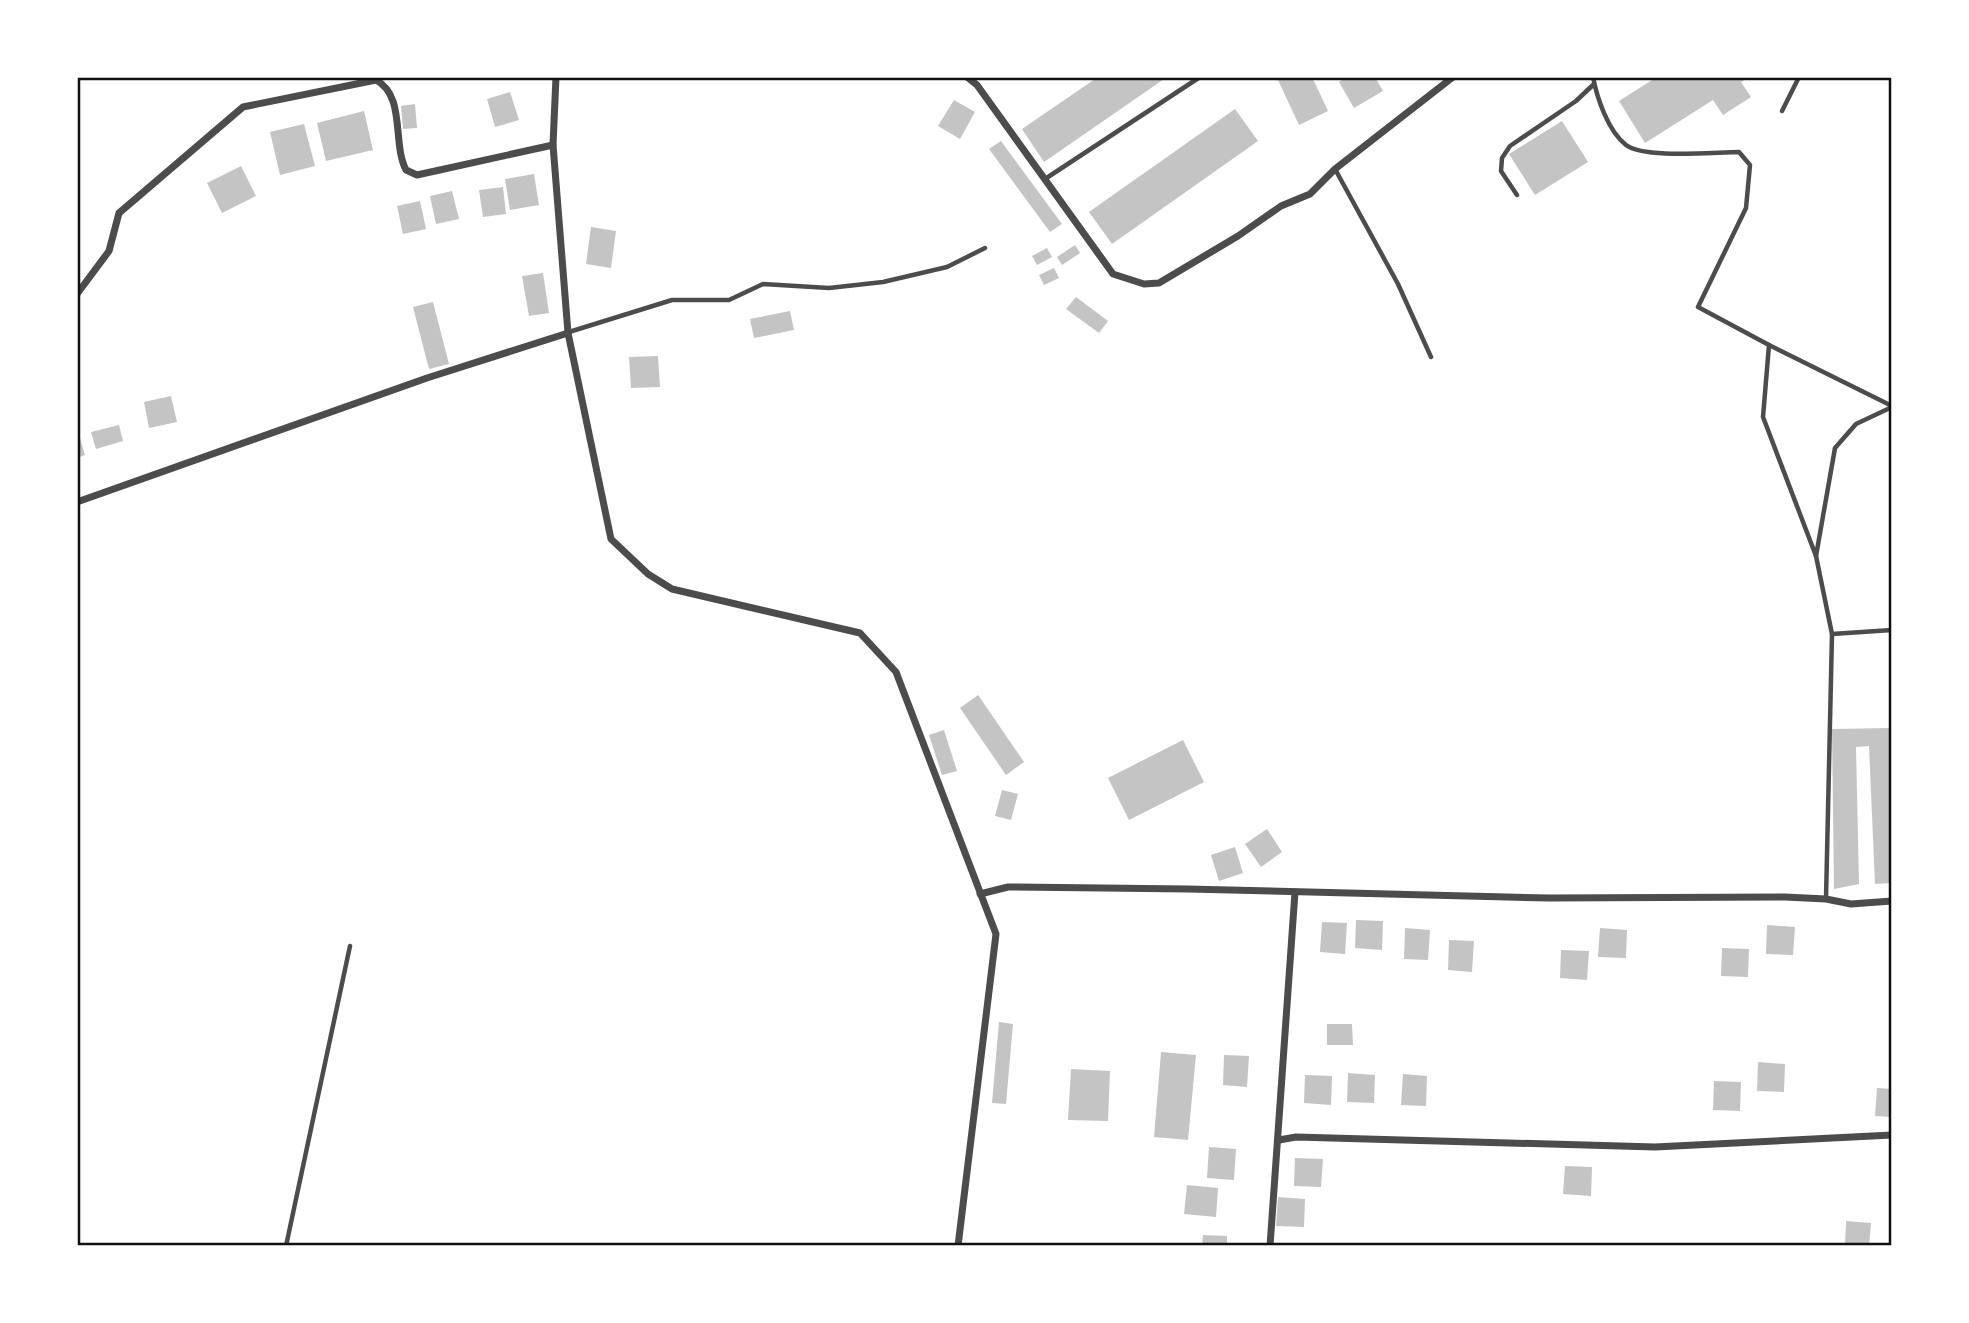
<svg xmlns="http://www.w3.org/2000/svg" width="1969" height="1323" font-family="'Alegreya Sans',sans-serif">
  <rect width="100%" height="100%" fill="#fff"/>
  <!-- building -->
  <g fill="#c4c4c4">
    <polygon points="1098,77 1167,77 1044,162 1022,129"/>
    <polygon points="1285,77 1312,77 1328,111 1299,125 1278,80"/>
    <polygon points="1346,77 1375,77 1383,91 1354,108 1339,82"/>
    <polygon points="1657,77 1749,77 1741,82 1751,97 1723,115 1713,100 1645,143 1619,101"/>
    <polygon points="510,92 519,120 495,127 487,99"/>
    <polygon points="954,100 975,112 960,139 938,126"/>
    <polygon points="415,104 417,128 403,129 401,106"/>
    <polygon points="1235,109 1258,141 1112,244 1089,212"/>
    <polygon points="364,111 373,150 326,161 317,123"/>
    <polygon points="1562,121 1588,162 1535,195 1509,154"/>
    <polygon points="304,124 315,166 280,175 270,132"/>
    <polygon points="1001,141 1062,224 1050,232 989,149"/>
    <polygon points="241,166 256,196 222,213 207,183"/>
    <polygon points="534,174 539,205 510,210 505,179"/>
    <polygon points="503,187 506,214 483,217 479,190"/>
    <polygon points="452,191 459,219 436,224 430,196"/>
    <polygon points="420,201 426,229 403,234 397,206"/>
    <polygon points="591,227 616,231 611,268 586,264"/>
    <polygon points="1075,245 1080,253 1062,265 1057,257"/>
    <polygon points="1047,248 1052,257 1037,265 1032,256"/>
    <polygon points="1054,268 1059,278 1044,285 1039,275"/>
    <polygon points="543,273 549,313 529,316 522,276"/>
    <polygon points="1076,297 1108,321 1099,333 1066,309"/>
    <polygon points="433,302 449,364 429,369 413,307"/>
    <polygon points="790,311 794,330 754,338 750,319"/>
    <polygon points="658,356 660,387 631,388 629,357"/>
    <polygon points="171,396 177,422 149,428 144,402"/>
    <polygon points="119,425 123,441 96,449 91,432"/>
    <polygon points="80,438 85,455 77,458 77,439"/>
    <polygon points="978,695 1024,762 1006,775 960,708"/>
    <polygon points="1892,728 1892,883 1875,884 1869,746 1856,747 1859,884 1834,889 1832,729"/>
    <polygon points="944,730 957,771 942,775 929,735"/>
    <polygon points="1183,740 1204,782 1129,820 1108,778"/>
    <polygon points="1002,790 1018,794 1011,820 995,816"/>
    <polygon points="1267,829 1282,852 1261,867 1245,844"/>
    <polygon points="1235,847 1243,873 1219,881 1211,855"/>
    <polygon points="1356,920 1383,921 1382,950 1355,948"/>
    <polygon points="1322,922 1347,923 1345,954 1320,952"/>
    <polygon points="1767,925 1795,927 1793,955 1766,954"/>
    <polygon points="1405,928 1430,930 1428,960 1404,959"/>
    <polygon points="1600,928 1627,930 1626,958 1598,957"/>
    <polygon points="1449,940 1474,941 1472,972 1448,970"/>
    <polygon points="1722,948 1749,949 1748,977 1721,976"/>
    <polygon points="1561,950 1589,951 1587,980 1560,978"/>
    <polygon points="999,1022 1013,1024 1006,1104 992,1103"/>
    <polygon points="1327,1024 1352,1024 1353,1045 1327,1045"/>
    <polygon points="1161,1052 1196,1055 1188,1140 1154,1137"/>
    <polygon points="1224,1055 1249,1056 1247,1087 1223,1085"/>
    <polygon points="1758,1062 1785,1064 1784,1092 1757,1091"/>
    <polygon points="1071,1069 1110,1071 1108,1121 1068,1120"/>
    <polygon points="1348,1073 1375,1075 1374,1103 1347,1102"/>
    <polygon points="1403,1074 1427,1076 1426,1106 1401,1105"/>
    <polygon points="1305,1075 1332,1076 1331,1105 1304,1103"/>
    <polygon points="1714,1081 1741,1082 1740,1111 1713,1110"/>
    <polygon points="1877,1088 1892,1089 1892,1117 1875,1116"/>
    <polygon points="1209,1147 1236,1149 1234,1180 1207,1178"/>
    <polygon points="1295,1158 1323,1159 1321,1187 1294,1186"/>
    <polygon points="1565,1166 1592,1167 1591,1196 1563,1194"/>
    <polygon points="1187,1185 1218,1188 1216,1217 1184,1214"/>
    <polygon points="1278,1197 1305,1199 1304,1227 1276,1226"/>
    <polygon points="1846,1221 1871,1223 1869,1246 1845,1246"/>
    <polygon points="1203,1235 1227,1236 1227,1246 1202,1246"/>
  </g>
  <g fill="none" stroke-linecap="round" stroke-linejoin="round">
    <!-- service -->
    <g stroke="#4c4c4c" stroke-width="4.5">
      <path d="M1593 77C1597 98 1608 131 1626 145 1644 159 1714 152 1739 152L1750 165 1746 208 1698 307 1769 345 1763 417 1816 556 1832 634 1826 899"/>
      <polyline points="1782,111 1799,77"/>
      <polyline points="1335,169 1398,284 1431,357"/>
      <polyline points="1045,179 1200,77"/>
      <polyline points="1517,195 1501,171 1502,158 1510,146 1576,101 1594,84"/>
      <polyline points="569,332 672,300 729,300 763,284 829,288 883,282 947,267 985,248"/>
      <polyline points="1769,345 1892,406"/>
      <polyline points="1816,556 1835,448 1856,424 1892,407"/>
      <polyline points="1832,634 1892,630"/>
      <polyline points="286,1246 350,946"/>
    </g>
    <!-- minor -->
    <g stroke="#4c4c4c" stroke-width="7">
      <polyline points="556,77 553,145 568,333 611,539 648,574 672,589 860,633 896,672 996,934 958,1246"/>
      <polyline points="967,77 977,85 1113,274 1144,284 1159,283 1238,236 1281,206 1310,194 1335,169 1453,77"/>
      <path d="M77 294 109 251 119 213 243 107 376 80C406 96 392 143 406 170L417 175 553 145"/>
      <polyline points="77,502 427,378 568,333"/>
      <polyline points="980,894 1008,887 1188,889 1549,898 1785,897 1826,899 1851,904 1892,901"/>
      <polyline points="1279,1140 1296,1137 1655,1147 1892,1135"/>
      <polyline points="1270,1246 1295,892"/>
    </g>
  </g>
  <!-- border -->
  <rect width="1969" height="1323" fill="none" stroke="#ffffff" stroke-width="158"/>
  <rect x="79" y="79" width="1811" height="1165" fill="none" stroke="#111" stroke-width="2.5"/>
</svg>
